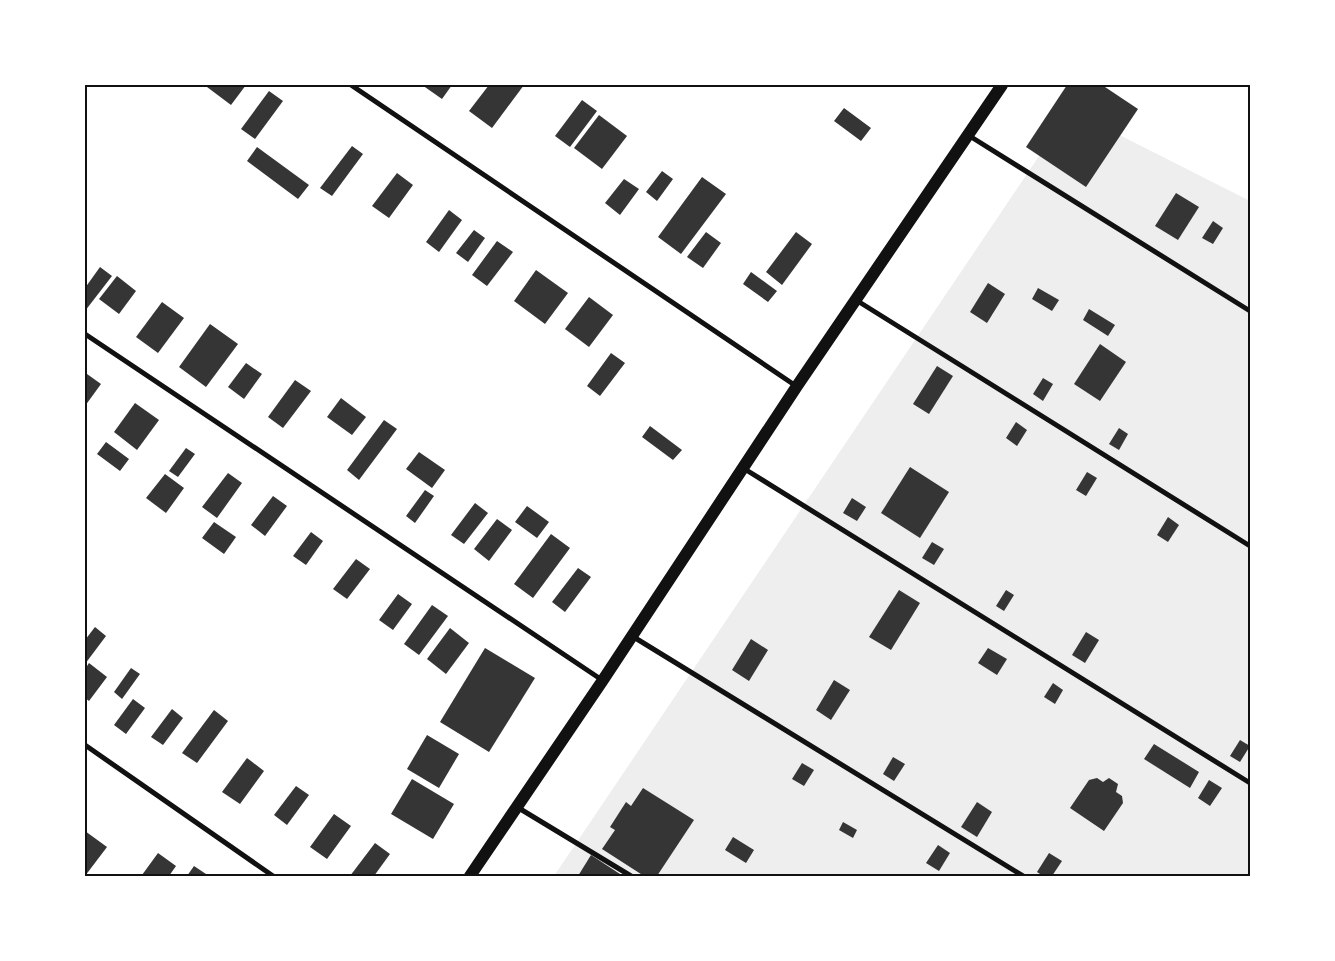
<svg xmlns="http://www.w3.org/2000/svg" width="1335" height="961" font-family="'Crimson Pro',serif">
  <rect width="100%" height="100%" fill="#fff"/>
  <!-- green -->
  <polygon fill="#eee" points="1070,110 1250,201 1250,876 554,876"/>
  <!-- building -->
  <g fill="#353535">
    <polygon points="209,85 246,85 231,105 207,87"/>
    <polygon points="422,85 452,85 442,99"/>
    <polygon points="489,85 524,85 492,128 469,111"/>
    <polygon points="1067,85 1102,85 1138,109 1086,187 1026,147"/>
    <polygon points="269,91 283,101 255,139 241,129"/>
    <polygon points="582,100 597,111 570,147 555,136"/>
    <polygon points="844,108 871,128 861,141 834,121"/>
    <polygon points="599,115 627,136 602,169 574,148"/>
    <polygon points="352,146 363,154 332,196 320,188"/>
    <polygon points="257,147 309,185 298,199 247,161"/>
    <polygon points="662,171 673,179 657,201 646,192"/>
    <polygon points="397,173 413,185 389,218 372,206"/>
    <polygon points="702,177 726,194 681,254 658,237"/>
    <polygon points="624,179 639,189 620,215 605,203"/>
    <polygon points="1176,193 1199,207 1178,240 1155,226"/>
    <polygon points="449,210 462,220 439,252 426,242"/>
    <polygon points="1213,221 1223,228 1213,244 1202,238"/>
    <polygon points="474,230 485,238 468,262 456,253"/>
    <polygon points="706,232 721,243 703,268 687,257"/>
    <polygon points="796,232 812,244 782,285 766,272"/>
    <polygon points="497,241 513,252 487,286 472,275"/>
    <polygon points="100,267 112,276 85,311 85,288"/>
    <polygon points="536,270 568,293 545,324 514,301"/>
    <polygon points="751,272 777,291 768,302 743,284"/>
    <polygon points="117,276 136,291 119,314 99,299"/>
    <polygon points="988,283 1005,294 987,323 970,312"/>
    <polygon points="1038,288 1059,300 1052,311 1032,299"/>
    <polygon points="589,297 613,315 589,347 565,329"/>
    <polygon points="162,302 184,318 158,353 136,337"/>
    <polygon points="1089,309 1115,325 1108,336 1083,320"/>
    <polygon points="210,324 238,344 206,387 179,367"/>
    <polygon points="1100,344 1126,362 1100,401 1074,384"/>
    <polygon points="611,353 625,363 600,396 587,386"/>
    <polygon points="246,363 262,374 244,399 228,387"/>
    <polygon points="937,366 953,376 929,414 913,404"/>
    <polygon points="87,374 101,384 85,406 85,377"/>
    <polygon points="1043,378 1053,384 1043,401 1033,394"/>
    <polygon points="295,380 311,391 283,428 268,417"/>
    <polygon points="341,398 366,417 352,435 327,417"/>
    <polygon points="135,403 159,420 137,450 114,432"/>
    <polygon points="384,420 397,429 359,480 347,470"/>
    <polygon points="1016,422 1027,430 1017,446 1006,438"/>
    <polygon points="650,426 682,450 673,460 642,437"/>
    <polygon points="1119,428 1128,434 1119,450 1109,444"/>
    <polygon points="106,442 129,459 120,471 97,454"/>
    <polygon points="186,448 195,454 178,477 169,471"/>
    <polygon points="419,452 445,470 432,488 406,469"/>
    <polygon points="910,467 949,492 920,538 881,513"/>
    <polygon points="1087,472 1097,478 1086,496 1076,490"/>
    <polygon points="228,473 242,483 217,518 202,507"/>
    <polygon points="165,474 184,488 166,513 146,498"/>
    <polygon points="425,490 434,496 415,523 406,516"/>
    <polygon points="273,496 287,506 265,536 251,525"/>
    <polygon points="852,498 866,507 857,521 843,513"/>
    <polygon points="475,503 488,513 464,544 451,535"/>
    <polygon points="527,506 549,522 537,538 515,522"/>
    <polygon points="1168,517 1179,525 1168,542 1157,535"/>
    <polygon points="497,519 512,530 489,561 474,549"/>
    <polygon points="214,522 236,537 224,554 202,538"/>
    <polygon points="311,532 323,541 306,565 293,556"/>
    <polygon points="551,534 570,548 533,598 514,584"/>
    <polygon points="932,542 944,549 934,565 922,558"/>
    <polygon points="356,559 370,569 347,599 333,589"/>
    <polygon points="578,568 591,577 565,612 552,602"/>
    <polygon points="899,590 920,603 891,650 869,637"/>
    <polygon points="1006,590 1014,595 1004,611 996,606"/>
    <polygon points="398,594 412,604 393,630 379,620"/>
    <polygon points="432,605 448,616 419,655 404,644"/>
    <polygon points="95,627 106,636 85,664 85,640"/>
    <polygon points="450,628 469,643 446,674 427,659"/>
    <polygon points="1086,632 1099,640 1085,663 1072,655"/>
    <polygon points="751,639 768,650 749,681 732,670"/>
    <polygon points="485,648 535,678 489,752 440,722"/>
    <polygon points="988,648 1007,659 997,675 978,663"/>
    <polygon points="89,663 107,677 89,701 85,698 85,669"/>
    <polygon points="131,668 140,674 122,699 114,692"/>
    <polygon points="834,680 850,690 831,720 816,710"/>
    <polygon points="1053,683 1063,690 1055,704 1044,697"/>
    <polygon points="133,699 145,708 126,734 114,725"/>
    <polygon points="172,709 183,718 163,745 151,737"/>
    <polygon points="214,710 228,721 197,763 182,753"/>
    <polygon points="427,735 459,754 439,788 407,769"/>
    <polygon points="1240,740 1250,746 1240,762 1230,756"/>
    <polygon points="1154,744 1199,772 1190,788 1144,759"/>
    <polygon points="893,757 905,764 894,781 883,774"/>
    <polygon points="247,758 264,771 240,804 222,792"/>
    <polygon points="802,763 814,770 804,786 792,779"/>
    <polygon points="1097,778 1103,782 1109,778 1118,784 1116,792 1122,796 1123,803 1104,831 1070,808 1089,780"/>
    <polygon points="412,779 454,804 433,839 391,814"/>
    <polygon points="1209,780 1222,788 1210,806 1198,798"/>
    <polygon points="296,786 309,795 287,825 274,815"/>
    <polygon points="643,788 694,820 657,876 644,876 602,849 615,830 610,827 626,802 631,806"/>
    <polygon points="977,802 992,812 977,837 961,827"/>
    <polygon points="334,814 351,826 327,859 310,847"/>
    <polygon points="843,822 857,830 853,838 839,830"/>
    <polygon points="85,831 107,847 85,876"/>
    <polygon points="733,837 754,850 746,863 725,850"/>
    <polygon points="375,843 390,854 374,876 350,876"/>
    <polygon points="938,845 950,853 939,871 926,863"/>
    <polygon points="158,853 176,866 169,876 144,876 142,875"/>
    <polygon points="1049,853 1062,861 1052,876 1043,876 1037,872"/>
    <polygon points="591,855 623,876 578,876"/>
    <polygon points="194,866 209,876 187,876"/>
  </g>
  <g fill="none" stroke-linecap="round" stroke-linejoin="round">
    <!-- minor -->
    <g stroke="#111" stroke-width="5">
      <polyline points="351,85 796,386"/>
      <polyline points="968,135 1250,311"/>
      <polyline points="856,300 1250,546"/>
      <polyline points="85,334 602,680"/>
      <polyline points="743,468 1250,783"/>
      <polyline points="632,636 1023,876"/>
      <polyline points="85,745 273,876"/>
      <polyline points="517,807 631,876"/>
    </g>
    <!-- primary -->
    <polyline stroke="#111" stroke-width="12" points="470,876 603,680 797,386 1002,85"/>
  </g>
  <!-- border -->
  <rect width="1335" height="961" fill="none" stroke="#ffffff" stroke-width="172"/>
  <rect x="86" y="86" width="1163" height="789" fill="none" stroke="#111" stroke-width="2"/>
</svg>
